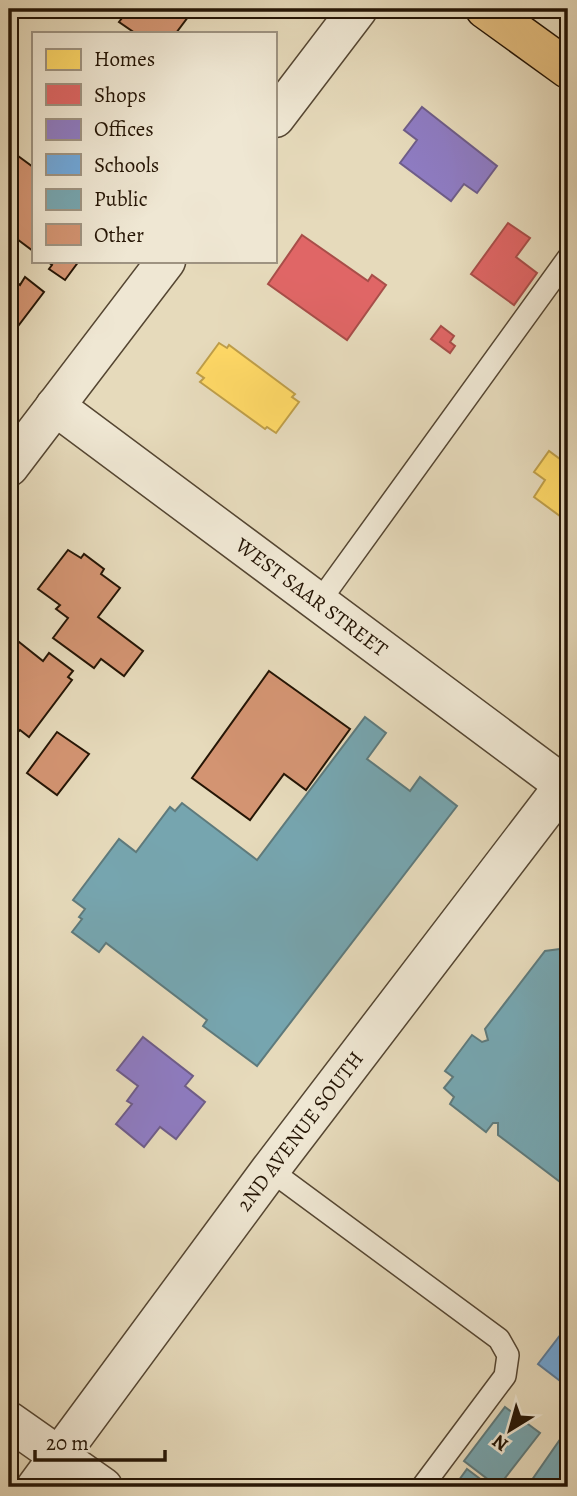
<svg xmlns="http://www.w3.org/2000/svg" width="577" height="1496" font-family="Alegreya,serif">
  <rect width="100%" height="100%" fill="#e6dabb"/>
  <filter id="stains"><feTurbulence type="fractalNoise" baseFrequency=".00286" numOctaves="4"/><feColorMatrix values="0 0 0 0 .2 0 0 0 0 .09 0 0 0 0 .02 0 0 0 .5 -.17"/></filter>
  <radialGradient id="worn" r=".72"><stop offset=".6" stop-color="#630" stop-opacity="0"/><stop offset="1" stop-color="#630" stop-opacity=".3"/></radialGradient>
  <!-- homes -->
  <g fill="#ffd966" stroke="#be9e49" stroke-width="2">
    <polygon points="219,343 227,348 229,345 295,394 292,397 299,402 276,433 267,427 265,429 200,382 204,378 197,373"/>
    <polygon points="568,447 568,522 534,497 545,480 534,472 549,451 560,459"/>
  </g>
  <!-- shops -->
  <g fill="#e06666" stroke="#a84e49" stroke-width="2">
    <polygon points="508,223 530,238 516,257 537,273 514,305 471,274"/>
    <polygon points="302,235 368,281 372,275 386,285 347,340 268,284"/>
    <polygon points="441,326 454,336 450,342 455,346 450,353 431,339"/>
  </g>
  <!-- offices -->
  <g fill="#8e7cc3" stroke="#6e5d8a" stroke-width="2">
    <polygon points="422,107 497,166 477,193 464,184 451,201 400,163 417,140 404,130"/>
    <polygon points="143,1037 193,1076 185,1086 205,1102 176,1139 160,1127 144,1147 116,1124 132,1104 127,1101 138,1086 117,1070"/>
  </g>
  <!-- schools -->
  <polygon fill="#6fa8dc" stroke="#597c9c" stroke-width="2" points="568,1325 568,1387 538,1364"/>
  <!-- public -->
  <g fill="#76a5af" stroke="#5e7a7c" stroke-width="2">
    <polygon points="365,717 386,733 367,759 410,791 420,777 457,806 257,1066 203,1026 207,1020 106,943 99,952 72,932 82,919 79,917 85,909 73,900 119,839 136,852 170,807 175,811 182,803 257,860"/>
    <polygon points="567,948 568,949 568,1188 498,1135 498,1123 493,1123 486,1132 450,1104 454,1097 444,1088 453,1077 445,1071 472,1035 482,1042 488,1040 485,1029 545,951"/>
    <polygon points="505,1407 540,1433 498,1487 464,1461"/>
    <polygon points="568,1428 568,1487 527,1487"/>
    <polygon points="467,1469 491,1487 454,1487"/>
  </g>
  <!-- building -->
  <g fill="#d39472" stroke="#251505" stroke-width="2">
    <polygon points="129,9 194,9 176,33 135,33 119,22"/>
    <polygon points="14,153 33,167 33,251 9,233 9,161"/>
    <polygon points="47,261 79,261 65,280 49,269 52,265"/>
    <polygon points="9,276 20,285 25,277 44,292 9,338"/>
    <polygon points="68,550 81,558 84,554 104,569 101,574 120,588 98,617 143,651 124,676 101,659 94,668 53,638 68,618 56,609 60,605 38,589"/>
    <polygon points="9,634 43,661 49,653 73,671 68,677 72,680 29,737 20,730 18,732 9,725"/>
    <polygon points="269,671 350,729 306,790 284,774 250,820 192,778"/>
    <polygon points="57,732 89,754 57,795 27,773"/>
    <polygon points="9,858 17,864 9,877"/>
  </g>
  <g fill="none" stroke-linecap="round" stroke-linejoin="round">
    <!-- service casing -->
    <g stroke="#554632" stroke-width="24">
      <g id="service">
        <polyline points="319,602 568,258"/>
        <polyline points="270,1170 499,1339 508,1355 505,1376 422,1487"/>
      </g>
    </g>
    <!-- minor casing -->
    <g stroke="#554632" stroke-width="41">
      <g id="minor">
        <polyline points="275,118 358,9"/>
        <path id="s1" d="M55 406 568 788"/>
        <polyline points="9,467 166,261"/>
        <polyline points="9,1421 103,1487"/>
        <path id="s2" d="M36 1487 270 1170 568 780"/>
      </g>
    </g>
    <!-- primary casing -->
    <g stroke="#251505" stroke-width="41">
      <polyline id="primary" points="485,9 568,69"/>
    </g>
    <!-- service -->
    <use href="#service" stroke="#efe7d3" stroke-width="21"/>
    <!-- minor -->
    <use href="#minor" stroke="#efe7d3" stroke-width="38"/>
    <!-- primary -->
    <use href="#primary" stroke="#e3bd7e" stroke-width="38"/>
  </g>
  <g text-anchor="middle" stroke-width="7" stroke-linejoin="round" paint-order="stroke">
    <!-- street labels -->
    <g font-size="21" fill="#251505" stroke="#efe7d3">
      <text dy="7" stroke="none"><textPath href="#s1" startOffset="320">WEST SAAR STREET</textPath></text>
      <text dy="7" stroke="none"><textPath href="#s2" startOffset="443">2ND AVENUE SOUTH</textPath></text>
    </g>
  </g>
  <!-- margin -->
  <rect width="577" height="1496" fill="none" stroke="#e6dabb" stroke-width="35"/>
  <rect x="10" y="10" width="556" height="1475" fill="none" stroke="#251505" stroke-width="3.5"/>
  <rect x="18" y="18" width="542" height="1461" fill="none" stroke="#251505" stroke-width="2"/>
  <!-- legend -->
  <rect x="32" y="32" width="245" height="231" fill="#efe7d3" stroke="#9e9381" stroke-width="2"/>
  <rect x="46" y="49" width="35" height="21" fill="#ffd966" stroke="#9e9381" stroke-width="2"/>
  <text x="94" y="66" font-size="21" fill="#251505">Homes</text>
  <rect x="46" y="84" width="35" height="21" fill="#e06666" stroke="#9e9381" stroke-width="2"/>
  <text x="94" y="102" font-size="21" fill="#251505">Shops</text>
  <rect x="46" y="119" width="35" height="21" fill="#8e7cc3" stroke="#9e9381" stroke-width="2"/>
  <text x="94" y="136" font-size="21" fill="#251505">Offices</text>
  <rect x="46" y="154" width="35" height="21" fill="#6fa8dc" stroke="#9e9381" stroke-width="2"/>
  <text x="94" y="172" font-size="21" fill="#251505">Schools</text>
  <rect x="46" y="189" width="35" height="21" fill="#76a5af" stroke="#9e9381" stroke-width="2"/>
  <text x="94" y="206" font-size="21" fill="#251505">Public</text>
  <rect x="46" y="224" width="35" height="21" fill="#d39472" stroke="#9e9381" stroke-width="2"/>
  <text x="94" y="242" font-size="21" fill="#251505">Other</text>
  <!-- north arrow -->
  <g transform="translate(510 1430) rotate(217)" stroke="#efe7d3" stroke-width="5" paint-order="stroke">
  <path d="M0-5L12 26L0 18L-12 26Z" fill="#251505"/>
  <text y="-10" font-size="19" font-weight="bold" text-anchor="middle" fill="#251505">N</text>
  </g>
  <!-- scale -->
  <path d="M35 1450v10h130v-10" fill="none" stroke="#251505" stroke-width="3.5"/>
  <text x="46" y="1450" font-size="21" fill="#251505" stroke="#efe7d3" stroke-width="5" paint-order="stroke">20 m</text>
  <rect width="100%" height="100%" filter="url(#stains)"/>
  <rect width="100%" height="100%" fill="url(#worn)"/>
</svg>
